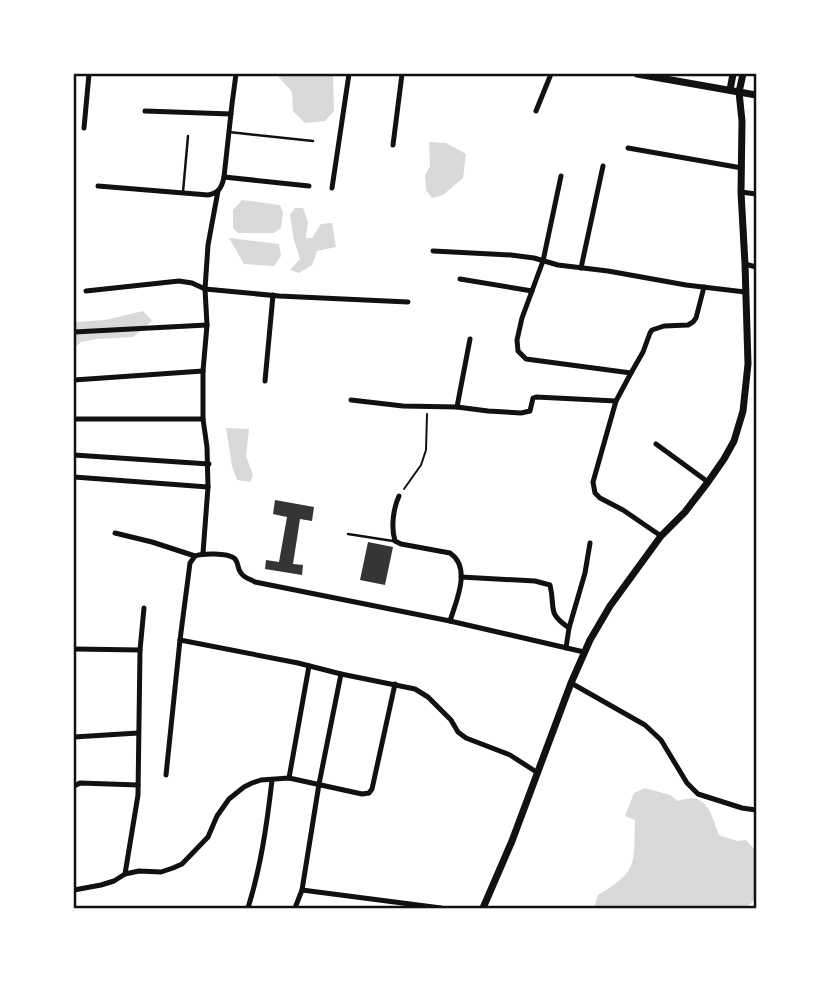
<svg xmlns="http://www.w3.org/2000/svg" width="830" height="982" font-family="'Libre Baskerville',serif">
  <rect width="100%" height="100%" fill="#fff"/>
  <!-- water -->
  <g fill="#d9d9d9">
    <polygon points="276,74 333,74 334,111 325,121 305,123 293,111 292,92"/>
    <polygon points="429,142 446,143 466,154 463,178 443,195 432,198 426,190 425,175 430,167"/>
    <polygon points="242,200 280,205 283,213 281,228 274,233 238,233 233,228 233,210"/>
    <polygon points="295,208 303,208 308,222 306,238 312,238 321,224 332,223 336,247 317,251 312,265 299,273 290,270 300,259 294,240 290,215"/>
    <polygon points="229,238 279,244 281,256 274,266 244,264"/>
    <polygon points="143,311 152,321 133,337 96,339 81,342 74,348 74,322 105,320"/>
    <polygon points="226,428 249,429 246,456 253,475 250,482 237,480 232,466"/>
    <path d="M645 788 670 795 678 801C707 790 711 814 719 835L737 841 746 840 756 851V897C752 904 747 908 739 908H594L598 895C640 870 633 864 635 820L625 816 634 793Z"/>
  </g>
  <!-- building -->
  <g fill="#353535">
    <polygon points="275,500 314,507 312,521 300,519 293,564 303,565 302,575 265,569 266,560 279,562 287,517 273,514"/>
    <polygon points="368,542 393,547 385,585 360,580"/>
  </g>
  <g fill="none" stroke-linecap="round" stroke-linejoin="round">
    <!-- path -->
    <polyline stroke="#111" stroke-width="2" points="404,489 421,465 426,450 427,414"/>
    <!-- service -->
    <g stroke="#111" stroke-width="2.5">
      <polyline points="229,132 313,141"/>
      <polyline points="183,192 188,136"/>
      <polyline points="348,534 393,541"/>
    </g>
    <!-- minor -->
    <g stroke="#111" stroke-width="5">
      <polyline points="145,111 231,114"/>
      <polyline points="536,111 551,74"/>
      <polyline points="84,128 89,74"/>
      <polyline points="393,145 402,74"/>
      <polyline points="628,148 742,168"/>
      <polyline points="561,176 543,261 522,318 517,340 518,351 526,359 631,373 643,352 650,333 652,330 664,326 688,325 693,322 696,318 704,287"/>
      <polyline points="224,177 309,186"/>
      <path d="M98 186 208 195C219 193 222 187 224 177L232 104 236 74"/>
      <polyline points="332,188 349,74"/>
      <polyline points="741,192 756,194"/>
      <polyline points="433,251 511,255 534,258 558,265 608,271 686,285 745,292"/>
      <polyline points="745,264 756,267"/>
      <polyline points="581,268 603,166"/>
      <polyline points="460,279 532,291"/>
      <polyline points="86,291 179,281 192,283 205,289 279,296 408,302"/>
      <polyline points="74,332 207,325"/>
      <polyline points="631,373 616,401 593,482 595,493 600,498 623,510 661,536"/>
      <polyline points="74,380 203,371"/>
      <polyline points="265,381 273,295"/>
      <polyline points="351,400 403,406 457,407 488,411 521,413 530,411 533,398 536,397 616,401"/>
      <polyline points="457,407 470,339"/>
      <polyline points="74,419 203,419"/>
      <polyline points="656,444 708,482"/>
      <polyline points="74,455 209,464"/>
      <polyline points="74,477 208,487"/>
      <path d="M399 496C393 509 391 528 395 541L401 544 450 553C472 568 456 601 450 621"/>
      <polyline points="115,533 152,542 195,556"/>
      <polyline points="203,553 208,487 207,447 203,419 203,371 207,325 205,289 208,245 218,191"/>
      <path d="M461 577 535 581 550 585C556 609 546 612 569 628L566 648"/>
      <polyline points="569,628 585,573 590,543"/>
      <polyline points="180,640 298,663 341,674 415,689 428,697 451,720 458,732 466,738 510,755 538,773"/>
      <polyline points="74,649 140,650"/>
      <polyline points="571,683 645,725 661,740 687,783 698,794 742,808 756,810"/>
      <polyline points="74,737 138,733"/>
      <path d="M166 775 180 640 190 563 195 556C203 553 227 553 234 558 239 562 237 569 241 573 244 578 250 579 255 582L450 621 584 652"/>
      <polyline points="289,778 309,666"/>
      <polyline points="74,786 80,783 138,785"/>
      <polyline points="125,874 138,795 140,650 144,608"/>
      <polyline points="74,890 101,885 114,881 125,874 139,871 161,872 173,868 182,864 208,837 217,816 229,799 244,787 252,783 261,780 289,778 362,794 369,793 372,789 395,684"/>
      <polyline points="302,890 441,908"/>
      <path d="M248 908C261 866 267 824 272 780"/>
      <polyline points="295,908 302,890 319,784 341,674"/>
    </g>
    <!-- tertiary -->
    <g stroke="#111" stroke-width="7">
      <polyline points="637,74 756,95"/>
      <polyline points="730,90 733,74"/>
      <polyline points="483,908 512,841 571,683 590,640 610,606 661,536 685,512 708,482 724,459 734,441 743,411 748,364 745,264 741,192 742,121 739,92 743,74"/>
    </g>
  </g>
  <!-- border -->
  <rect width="830" height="982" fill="none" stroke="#ffffff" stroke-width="150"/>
  <rect x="75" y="75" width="680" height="832" fill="none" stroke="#111" stroke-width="2.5"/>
</svg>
